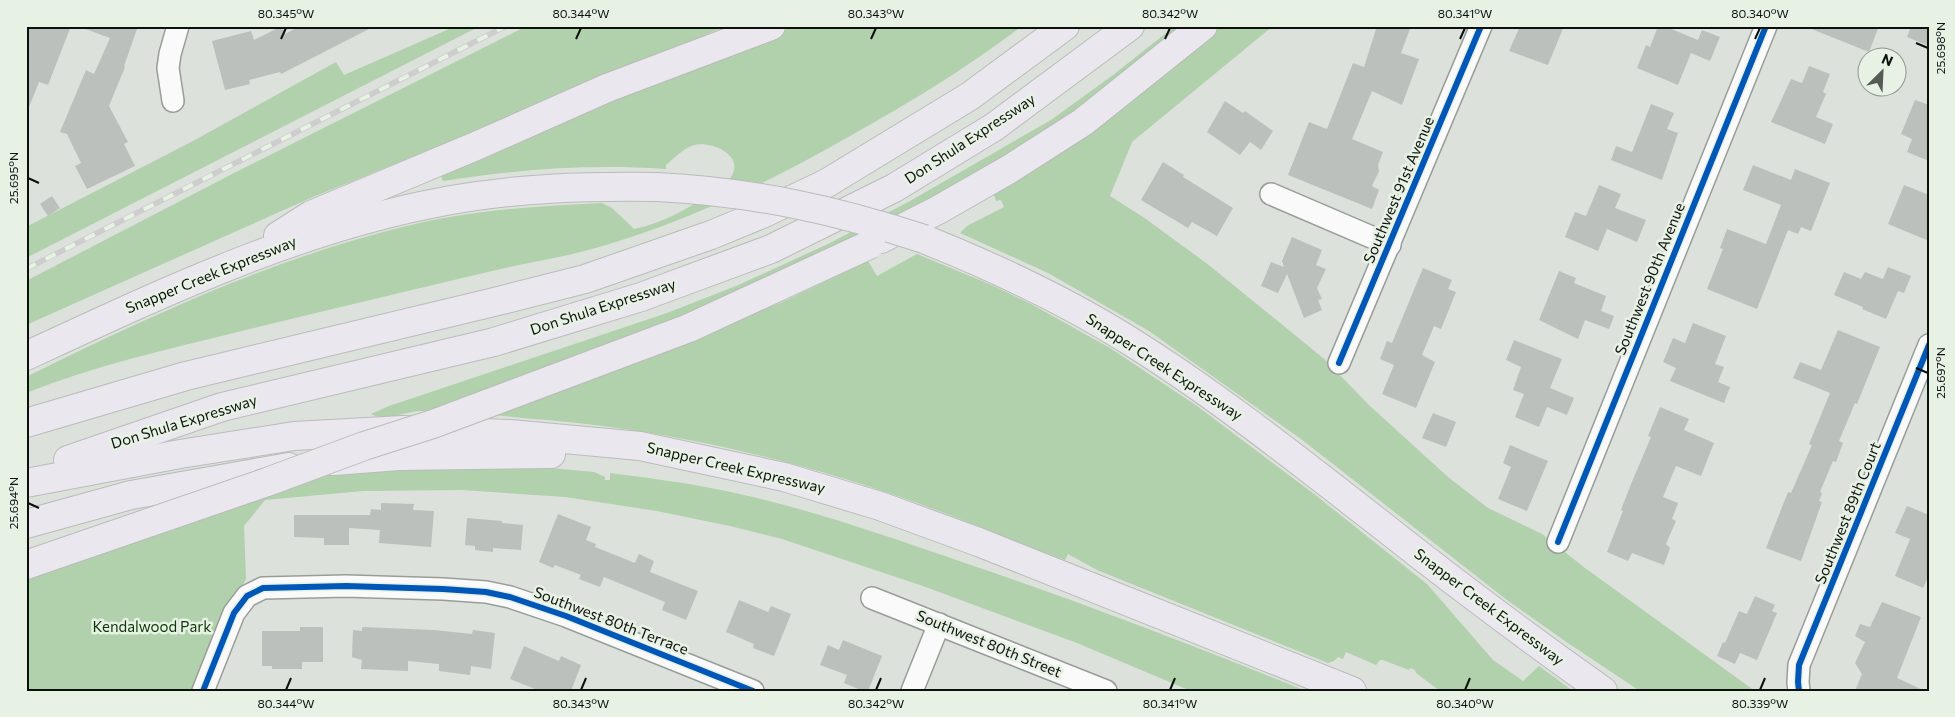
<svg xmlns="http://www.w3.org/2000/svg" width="1955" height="717" font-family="Commissioner,sans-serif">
  <rect width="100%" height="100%" fill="#dce1db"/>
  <!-- green -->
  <g fill="#b1d0ac">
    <polygon points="456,26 480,26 26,258 26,227 193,141 336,62 344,75"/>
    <polygon points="527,26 726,26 504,120 313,197 26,325 26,281 236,172"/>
    <path d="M793 26H1022C967 68 909 103 850 136 770 182 688 221 599 247 569 256 536 261 505 268 416 289 327 310 238 332 167 349 94 366 26 393V377C150 316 276 257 411 225 474 210 538 206 602 203L612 208 634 229C663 223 689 209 713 191 719 187 727 183 731 177 746 154 708 139 691 146 682 150 673 159 666 165V169C591 164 518 169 443 181L440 174Z"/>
    <path d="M1175 26H1184L1093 97 1040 134 915 209 722 301 620 339 737 320 780 303 868 261 877 276 917 254 994 286 1031 304 1110 348 1197 406 1314 494 1427 584 1493 660 1523 681 1539 666 1573 691H1440L1416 673 1415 670 1411 668 1409 670 1383 660H1380L1376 665 1346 652 1343 659 1338 657 1334 661 1328 663 1097 570 1068 554 1065 560C1016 542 969 522 920 504 800 461 675 431 548 420 505 417 462 410 419 411 404 412 386 422 371 414L389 406 667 313 736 286 828 244 910 201 1051 120 1113 75Z"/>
    <polygon points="1220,26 1273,26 1132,142 1110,196 1146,219 1210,266 1323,358 1370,406 1448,477 1488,508 1542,534 1585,568 1755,691 1640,691 1565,641 1507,600 1301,439 1149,331 1048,273 960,233 967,226 1004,207 1001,200 996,201 993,192 1166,69"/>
    <path d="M529 466 594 472 605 477V480H610V473C649 478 688 483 726 491 807 508 884 535 962 562 1078 601 1192 645 1306 691H1191L1077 643 923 586 782 539 730 526 657 511 565 497 462 490 363 491 265 500 244 526 246 579 229 613 195 691H26V556L301 471Z"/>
  </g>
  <!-- building -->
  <g fill="#bcc0bc">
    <polygon points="26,26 71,26 48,85 39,82 27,112"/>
    <polygon points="84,26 138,26 124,66 125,67 109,106 128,142 124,144 135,166 87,189 75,166 81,163 67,134 60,132 86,70 94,74 110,38 83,28"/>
    <polygon points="282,26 285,34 300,26 375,26 281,74 280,72 249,80 250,84 225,90 212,41 251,31 254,40"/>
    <polygon points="1377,26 1411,26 1401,53 1419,59 1402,105 1372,91 1352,139 1383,152 1378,165 1379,171 1372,186 1379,190 1372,209 1288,175 1309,122 1327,129 1353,63 1364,67"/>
    <polygon points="1520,26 1564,26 1548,65 1509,51"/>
    <polygon points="1658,26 1664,26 1698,40 1702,30 1720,37 1710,61 1691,53 1678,85 1637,68 1646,45 1650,47"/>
    <polygon points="1804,26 1879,26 1869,52"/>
    <polygon points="1911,26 1929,26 1929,46 1907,37"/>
    <polygon points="1809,66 1830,74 1823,92 1826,94 1816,117 1833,124 1825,144 1771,122 1791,79 1802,83"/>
    <polygon points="1915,100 1929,105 1929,161 1907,152 1912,139 1901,134"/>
    <polygon points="1225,101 1243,113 1245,111 1273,131 1261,150 1250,142 1240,155 1207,132"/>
    <polygon points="1651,104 1674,113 1667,129 1678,133 1662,180 1611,160 1616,146 1632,152"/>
    <polygon points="1163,162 1184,175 1183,177 1233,208 1217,236 1192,222 1188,228 1141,200"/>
    <polygon points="1753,165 1791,180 1795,169 1830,183 1811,231 1801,227 1798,234 1788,230 1757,309 1707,289 1723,249 1720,248 1727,229 1766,244 1781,205 1743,190"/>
    <polygon points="1599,185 1621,194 1615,208 1646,220 1637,242 1607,229 1598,251 1565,237 1575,212 1586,216"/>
    <polygon points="1904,185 1929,195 1929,241 1888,224"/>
    <polygon points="52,196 60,208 48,216 40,204"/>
    <polygon points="1292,237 1322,250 1316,265 1326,269 1317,288 1322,299 1318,300 1322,310 1304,318 1287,274 1278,293 1261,286 1271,262 1284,267 1282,261"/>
    <polygon points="1888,267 1911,276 1904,293 1898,291 1886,319 1862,309 1863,307 1834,295 1844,272 1861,279 1865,272 1883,279"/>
    <polygon points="1423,268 1452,280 1448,289 1456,292 1441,329 1434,326 1422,355 1435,362 1416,408 1382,394 1394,365 1380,359 1387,341 1392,343"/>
    <polygon points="1559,271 1576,278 1574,283 1606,296 1601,311 1614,316 1609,329 1585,320 1578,339 1539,320"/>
    <polygon points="1693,323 1726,336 1715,364 1724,367 1718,382 1730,387 1724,403 1670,381 1676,368 1663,362 1673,338 1685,343"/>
    <polygon points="1838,330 1880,347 1857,404 1855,403 1839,441 1843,443 1836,462 1833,461 1820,492 1822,493 1819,501 1822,502 1801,561 1766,548 1788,492 1791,493 1812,445 1809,444 1830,393 1793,378 1800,362 1821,370"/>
    <polygon points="1514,340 1562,359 1550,388 1574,398 1567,415 1547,407 1539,427 1515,417 1524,394 1513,390 1521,367 1506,360"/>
    <polygon points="1660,407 1689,419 1684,430 1714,443 1701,476 1676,466 1663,497 1678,503 1672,519 1676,521 1666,544 1670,548 1664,565 1632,553 1628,561 1607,552 1623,511 1621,510 1631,484 1651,437 1648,436"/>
    <polygon points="1433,413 1456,422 1446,447 1422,438"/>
    <polygon points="1510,445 1548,461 1527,511 1498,499 1511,467 1503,463"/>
    <polygon points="381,503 414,504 413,510 434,511 431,547 379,543 380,530 349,528 349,545 324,545 324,538 294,537 294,515 370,515 371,509 381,510"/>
    <polygon points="1907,506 1929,515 1929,575 1923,588 1895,576 1910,539 1895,533"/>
    <polygon points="558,514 591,527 586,540 596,544 595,547 635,563 639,554 654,561 650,572 698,591 686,620 662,610 665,602 604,577 600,587 579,579 581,575 555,565 553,568 539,562"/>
    <polygon points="467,518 502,521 502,523 523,525 521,550 493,548 493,552 475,550 475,546 465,545"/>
    <polygon points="1755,596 1775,605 1772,611 1777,613 1757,660 1740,653 1735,664 1717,656 1723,642 1725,643 1739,611 1747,614"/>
    <polygon points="739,600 768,612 771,606 791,614 774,656 753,648 754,644 726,632"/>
    <polygon points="1882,602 1921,617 1897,678 1925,691 1855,691 1862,674 1855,663 1865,642 1855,636 1860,624 1870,627"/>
    <polygon points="300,627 323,627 323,662 302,662 302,669 272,669 272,666 262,666 262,631 300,631"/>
    <polygon points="362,627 434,630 472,634 473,630 495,633 491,669 471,666 470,675 439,671 439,664 408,661 408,671 361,669 362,660 352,657 353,630 362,631"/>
    <polygon points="843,640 882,656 868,691 863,691 844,683 847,675 820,665 828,645 839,650"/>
    <polygon points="524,646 559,661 561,656 581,665 571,691 540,691 510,679"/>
  </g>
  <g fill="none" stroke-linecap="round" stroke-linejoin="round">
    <!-- minor casing -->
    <g stroke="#999d99" stroke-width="24">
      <g id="minor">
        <polyline points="173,101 168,68 170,54 178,26"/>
        <polyline points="1271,194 1390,245"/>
        <polyline points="1339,363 1481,26"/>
        <polyline points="1558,542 1766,26"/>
        <polyline points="872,598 1106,691"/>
        <polyline points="203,691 234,613 247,596 263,588 346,586 443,589 486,592 510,597 566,616 753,691"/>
        <polyline points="912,691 939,624"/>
        <polyline points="1799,691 1798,682 1799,665 1929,345"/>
      </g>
    </g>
    <!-- highway casing -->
    <g stroke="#b9bcb9" stroke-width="30">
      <g id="highway">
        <polyline points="278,236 311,215 476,146 607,88 771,26"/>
        <polyline points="881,239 938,210 1008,170 1083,122 1203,26"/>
        <path d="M924 239C996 268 1067 301 1133 343 1219 397 1299 461 1379 523 1452 581 1527 637 1603 691"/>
        <path d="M26 356C162 293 298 228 446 201 516 188 586 186 657 187"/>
        <polyline points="26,423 186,376 494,302 585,279 711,235 762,214 827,183 970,96 1065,26"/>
        <polyline points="68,460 222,407 494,342 641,297 771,249 894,188 994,127 1130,26"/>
        <polyline points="334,461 399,456 551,454"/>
        <polyline points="26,483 180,454 294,436 403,430 510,434 640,446 784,477 880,506 981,543 1352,691"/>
        <polyline points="26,524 131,495 289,467"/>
      </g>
    </g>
    <!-- minor -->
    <use href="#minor" stroke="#fafafa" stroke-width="21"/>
    <!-- highway -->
    <use href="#highway" stroke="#eae7ef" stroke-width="28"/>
    <!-- rail casing -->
    <g stroke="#cccdcc" stroke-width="5.5">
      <polyline id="rail" points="26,269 506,26"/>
    </g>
    <!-- rail -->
    <use href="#rail" stroke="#e7f2e5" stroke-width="4" stroke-dasharray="11" stroke-linecap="butt"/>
    <!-- highway-bridge casing -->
    <g stroke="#b9bcb9" stroke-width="30" stroke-linecap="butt">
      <g id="highway-bridge">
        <path d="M657 187C753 192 833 209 924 239"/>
        <polyline points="26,565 267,482 364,446 433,424 689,328 871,244"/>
      </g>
    </g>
    <!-- highway-bridge -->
    <use href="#highway-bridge" stroke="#eae7ef" stroke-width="28"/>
    <!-- cycleway casing -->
    <g stroke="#e7f2e5" stroke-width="9">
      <g id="cycleway">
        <polyline points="1339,363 1481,26"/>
        <polyline points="1558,542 1766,26"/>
        <polyline points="203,691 234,613 247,596 263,588 346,586 443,589 486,592 510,597 566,616 753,691"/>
        <polyline points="1799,691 1798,682 1799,665 1929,345"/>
      </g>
    </g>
    <!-- cycleway -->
    <use href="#cycleway" stroke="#0057b8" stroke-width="6"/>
  </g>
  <!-- ticks -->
  <path fill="none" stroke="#0d110d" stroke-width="2" d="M281 39 286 28M576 39 581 28M871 39 876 28M1165 39 1170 28M1460 39 1465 28M1755 39 1760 28M1916 43 1928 48M28 178 39 183M1916 368 1928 373M28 503 39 508M286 690 291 678M581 690 586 678M876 690 881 678M1170 690 1175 678M1465 690 1470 678M1760 690 1765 678"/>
  <g text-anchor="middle" stroke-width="5" stroke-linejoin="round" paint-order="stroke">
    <!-- street labels -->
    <g font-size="15" fill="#0d110d" stroke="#e7f2e5">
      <text transform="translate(970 139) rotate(-33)" y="5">Don Shula Expressway</text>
      <text transform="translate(1399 190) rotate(-67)" y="5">Southwest 91st Avenue</text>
      <text transform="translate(211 275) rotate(-22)" y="5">Snapper Creek Expressway</text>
      <text transform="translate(1650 279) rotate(-68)" y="5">Southwest 90th Avenue</text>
      <text transform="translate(603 307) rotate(-18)" y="5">Don Shula Expressway</text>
      <text transform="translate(1164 367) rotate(33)" y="5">Snapper Creek Expressway</text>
      <text transform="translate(184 422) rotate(-17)" y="5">Don Shula Expressway</text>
      <text transform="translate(736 468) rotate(13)" y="5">Snapper Creek Expressway</text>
      <text transform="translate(1848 513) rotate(-68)" y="5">Southwest 89th Court</text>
      <text transform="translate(1489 607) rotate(37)" y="5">Snapper Creek Expressway</text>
      <text transform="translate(611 621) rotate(21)" y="5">Southwest 80th Terrace</text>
      <text transform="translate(989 644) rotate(22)" y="5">Southwest 80th Street</text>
    </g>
    <!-- park labels -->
    <g font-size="15" fill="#0a3703" stroke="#e7f2e5">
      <text x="152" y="632">Kendalwood Park</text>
    </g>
  </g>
  <!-- border -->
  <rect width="1955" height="717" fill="none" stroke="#e7f2e5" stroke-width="55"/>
  <!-- north arrow -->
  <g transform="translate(1882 72) rotate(24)"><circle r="24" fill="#e7f2e5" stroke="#90988f"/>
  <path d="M0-4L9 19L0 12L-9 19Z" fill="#555a55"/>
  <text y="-8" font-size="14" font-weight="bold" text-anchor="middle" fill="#0d110d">N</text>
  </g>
  <rect x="28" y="28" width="1900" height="662" fill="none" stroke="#0d110d" stroke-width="2"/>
  <g font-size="12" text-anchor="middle" fill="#0d110d">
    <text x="286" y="18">80.345°W</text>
    <text x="581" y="18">80.344°W</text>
    <text x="876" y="18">80.343°W</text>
    <text x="1170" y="18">80.342°W</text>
    <text x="1465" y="18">80.341°W</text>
    <text x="1760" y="18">80.340°W</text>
    <text transform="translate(1941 48) rotate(-90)" y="4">25.698°N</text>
    <text transform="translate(14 178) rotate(-90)" y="4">25.695°N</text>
    <text transform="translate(1941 373) rotate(-90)" y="4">25.697°N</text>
    <text transform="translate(14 503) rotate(-90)" y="4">25.694°N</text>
    <text x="286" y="708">80.344°W</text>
    <text x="581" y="708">80.343°W</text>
    <text x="876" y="708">80.342°W</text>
    <text x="1170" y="708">80.341°W</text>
    <text x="1465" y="708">80.340°W</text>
    <text x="1760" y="708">80.339°W</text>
  </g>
</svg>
